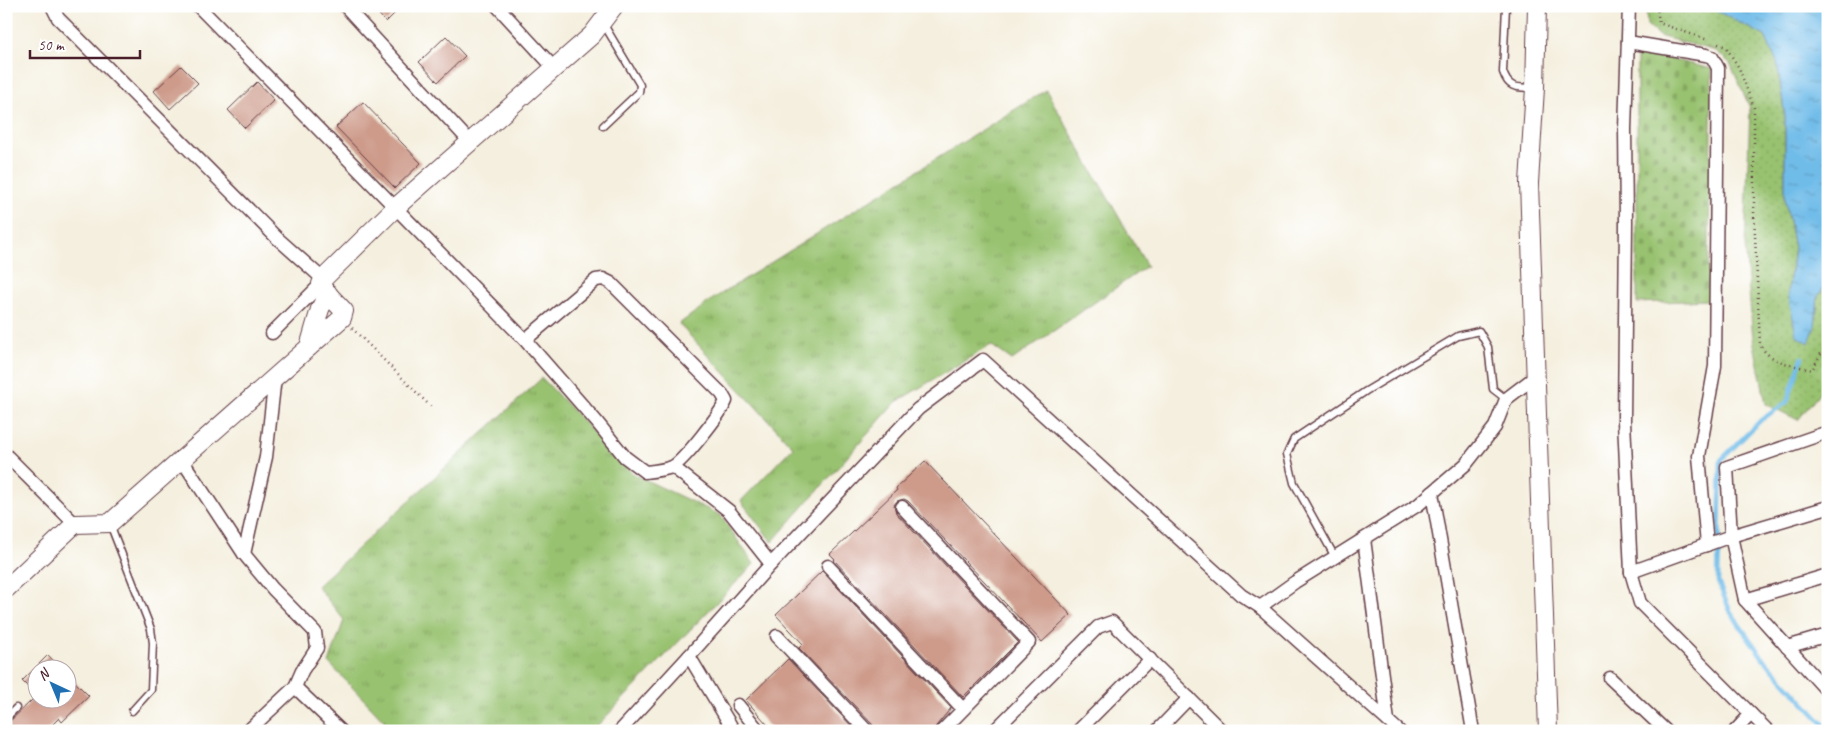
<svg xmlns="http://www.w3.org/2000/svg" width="1834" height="737" font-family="Caveat,sans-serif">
  <defs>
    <pattern id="grass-tufts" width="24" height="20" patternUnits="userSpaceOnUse" patternTransform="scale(1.25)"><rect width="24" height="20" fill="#98c26f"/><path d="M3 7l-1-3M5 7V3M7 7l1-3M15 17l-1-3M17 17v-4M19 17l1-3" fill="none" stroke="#84a660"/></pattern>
    <pattern id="cemetery-stones" width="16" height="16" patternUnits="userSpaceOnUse" patternTransform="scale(1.25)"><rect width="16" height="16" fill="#98c26f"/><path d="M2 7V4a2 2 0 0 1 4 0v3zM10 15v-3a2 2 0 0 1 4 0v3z" fill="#84a660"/></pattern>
    <pattern id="park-dots" width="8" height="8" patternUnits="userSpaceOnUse" patternTransform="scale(1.25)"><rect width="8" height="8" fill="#98c26f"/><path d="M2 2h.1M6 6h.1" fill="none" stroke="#84a660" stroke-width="1.8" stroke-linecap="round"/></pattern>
    <pattern id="water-ripples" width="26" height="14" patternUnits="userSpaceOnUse" patternTransform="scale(1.25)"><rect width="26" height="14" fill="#6fbce9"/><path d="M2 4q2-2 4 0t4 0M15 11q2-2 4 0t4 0" fill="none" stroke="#5d98bd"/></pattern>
  </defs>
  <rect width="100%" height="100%" fill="#fff"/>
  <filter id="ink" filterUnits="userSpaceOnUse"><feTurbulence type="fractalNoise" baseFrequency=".02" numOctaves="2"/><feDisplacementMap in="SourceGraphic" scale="10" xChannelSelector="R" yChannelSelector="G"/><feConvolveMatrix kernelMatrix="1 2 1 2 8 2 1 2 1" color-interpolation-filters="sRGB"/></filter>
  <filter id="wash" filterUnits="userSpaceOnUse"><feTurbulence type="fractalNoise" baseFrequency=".0096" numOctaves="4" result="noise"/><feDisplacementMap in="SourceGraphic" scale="20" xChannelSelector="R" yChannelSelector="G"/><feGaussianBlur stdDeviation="1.12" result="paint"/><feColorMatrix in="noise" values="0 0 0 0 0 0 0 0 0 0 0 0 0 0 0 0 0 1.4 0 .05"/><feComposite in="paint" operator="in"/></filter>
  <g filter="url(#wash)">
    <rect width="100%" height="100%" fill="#f4efde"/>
    <!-- grass -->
    <g fill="url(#grass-tufts)" stroke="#71704d">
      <polygon points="1046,90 1147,266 1012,360 991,345 896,402 772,542 741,501 793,447 679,324 713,299"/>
      <polygon points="542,378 633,474 720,515 754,564 592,731 394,731 329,663 344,620 317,586"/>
    </g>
    <!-- cemetery -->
    <polygon fill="url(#cemetery-stones)" stroke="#71704d" points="1637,51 1712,69 1708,300 1637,303"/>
    <!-- park -->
    <polygon fill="url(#park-dots)" stroke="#71704d" points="1646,6 1707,6 1765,36 1777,62 1785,117 1785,199 1794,248 1788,293 1808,342 1815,326 1818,296 1828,281 1828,383 1798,420 1766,404 1753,339 1745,245 1750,108 1730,63 1716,51 1659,36 1647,25"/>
    <!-- water -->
    <polygon fill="url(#water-ripples)" stroke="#5c6e8a" points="1707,6 1828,6 1828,281 1818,296 1815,326 1809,343 1796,335 1788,293 1794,248 1785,199 1785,117 1777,62 1765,36"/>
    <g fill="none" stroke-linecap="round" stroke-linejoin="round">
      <!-- stream -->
      <polyline stroke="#6fbce9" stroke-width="4.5" points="1802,358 1787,402 1761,420 1721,460 1718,582 1731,613 1763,658 1828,729"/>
    </g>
    <g id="blocks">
      <!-- building -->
      <g fill="#ce9b8b">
        <polygon points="371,6 402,6 386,22"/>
        <polygon points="446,36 465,56 438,82 419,62"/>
        <polygon points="181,66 198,83 170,109 154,91"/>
        <polygon points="257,82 274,100 245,128 228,110"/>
        <polygon points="363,102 421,163 395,188 336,127"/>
        <polygon points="925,461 1071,615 1042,642 908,501 904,499 897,501 894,505 896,513 1018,642 963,697 834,560 835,559 830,554 897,490 896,488"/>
        <polygon points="822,571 951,708 932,731 875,731 873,725 799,648 803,644 776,615"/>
        <polygon points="48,655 62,670 38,670 38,697 22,681"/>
        <polygon points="788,659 856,731 773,731 746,700"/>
        <polygon points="68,675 89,696 62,722 59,718 46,731 6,731 6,725 32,700 68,700"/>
      </g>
    </g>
  </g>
  <g filter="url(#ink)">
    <use href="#blocks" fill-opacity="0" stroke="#643e46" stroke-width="1"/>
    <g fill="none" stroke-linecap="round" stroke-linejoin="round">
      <!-- lane casing -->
      <g stroke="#643e46" stroke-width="9">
        <g id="lane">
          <path d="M1506 6 1503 72C1509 90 1518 87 1534 88"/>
          <polyline points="603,23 640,85 639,92 603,126"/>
          <polyline points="110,524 151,629 153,643 151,690 132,711"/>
          <polyline points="1335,557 1294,483 1287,454 1294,439 1366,391 1458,336 1479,331 1488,347 1493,389 1506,399"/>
          <polyline points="6,718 16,708"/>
        </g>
      </g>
      <!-- street casing -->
      <g stroke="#643e46" stroke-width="15">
        <g id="street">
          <polyline points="52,6 58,18 277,238 323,279"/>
          <path d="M198 6 525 340 596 421 625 457 645 472C654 471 664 470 672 467 683 462 721 413 726 401L722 394 611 283 603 279 596 280 525 340"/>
          <polyline points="345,6 470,142"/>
          <polyline points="497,6 554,68"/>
          <polyline points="1629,6 1625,129 1626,222 1624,421 1631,572 1640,603 1768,731"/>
          <polyline points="1628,42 1706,55 1712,57 1718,68 1715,366 1699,456 1707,545"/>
          <polyline points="272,333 321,284"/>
          <polyline points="1828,432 1727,467 1731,536 1745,600 1828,692"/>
          <polyline points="6,455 75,524"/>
          <polyline points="182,460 244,554 273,589 315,632 317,648 302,671 295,687"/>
          <polyline points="673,467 729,511 771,564"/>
          <polyline points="1432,493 1473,731"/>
          <polyline points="902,507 1029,642 942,731"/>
          <polyline points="1364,539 1388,721"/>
          <polyline points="244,554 266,457 275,377"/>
          <polyline points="828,566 963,709"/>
          <polyline points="1631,572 1731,536 1828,507"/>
          <polyline points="1745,600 1828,575"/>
          <polyline points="1260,607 1399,731"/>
          <polyline points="777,636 867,731"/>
          <polyline points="1787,647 1828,635"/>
          <polyline points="689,656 734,731"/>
          <polyline points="1610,678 1666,731"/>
          <polyline points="738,705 759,731"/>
          <polyline points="248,731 295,687 341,731"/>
          <polyline points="620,731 689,656 771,564 918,409 983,360 1241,595 1260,607 1295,582 1418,505 1466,464 1495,427 1506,399 1535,377"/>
          <polyline points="994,731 1098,627 1112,622 1222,731"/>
          <polyline points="1078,731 1150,659"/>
          <polyline points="1157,731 1189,698"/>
          <polyline points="1735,731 1751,714"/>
        </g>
      </g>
      <!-- secondary casing -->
      <g stroke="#643e46" stroke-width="20">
        <g id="secondary">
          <polyline points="1537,6 1535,88 1529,183 1548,731"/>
          <polyline points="309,347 320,309 328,293"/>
          <polyline points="6,589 75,524 110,523 342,318 344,311 324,290 321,284 323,279 395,208 592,35 614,6"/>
        </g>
      </g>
      <!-- path -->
      <g stroke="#643e46" stroke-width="2.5" stroke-dasharray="1 4" stroke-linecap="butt">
        <polyline points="1657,6 1659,23 1708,40"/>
        <path d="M1718 44 1726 47 1739 68 1754 108V213L1760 344C1768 363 1795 365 1812 370L1828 341"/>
        <polyline points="352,328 433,409"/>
      </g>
      <!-- lane -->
      <use href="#lane" stroke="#fff" stroke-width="6"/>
      <!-- street -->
      <use href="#street" stroke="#fff" stroke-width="12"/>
      <!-- secondary -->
      <use href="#secondary" stroke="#fff" stroke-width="18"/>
    </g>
  </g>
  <!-- margin -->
  <rect width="1834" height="737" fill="none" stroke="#fff" stroke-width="25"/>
  <!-- north arrow -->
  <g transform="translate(52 684) rotate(316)"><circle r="24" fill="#ffffff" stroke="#b7a5aa"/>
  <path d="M0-4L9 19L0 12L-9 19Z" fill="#1f6fb2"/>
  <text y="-8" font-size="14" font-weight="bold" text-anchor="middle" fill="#4a1f2b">N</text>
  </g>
  <!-- scale -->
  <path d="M30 50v8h110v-8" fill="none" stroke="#4a1f2b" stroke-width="2.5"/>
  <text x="38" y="50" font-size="15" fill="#4a1f2b" stroke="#ffffff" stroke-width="4" paint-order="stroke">50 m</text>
</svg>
